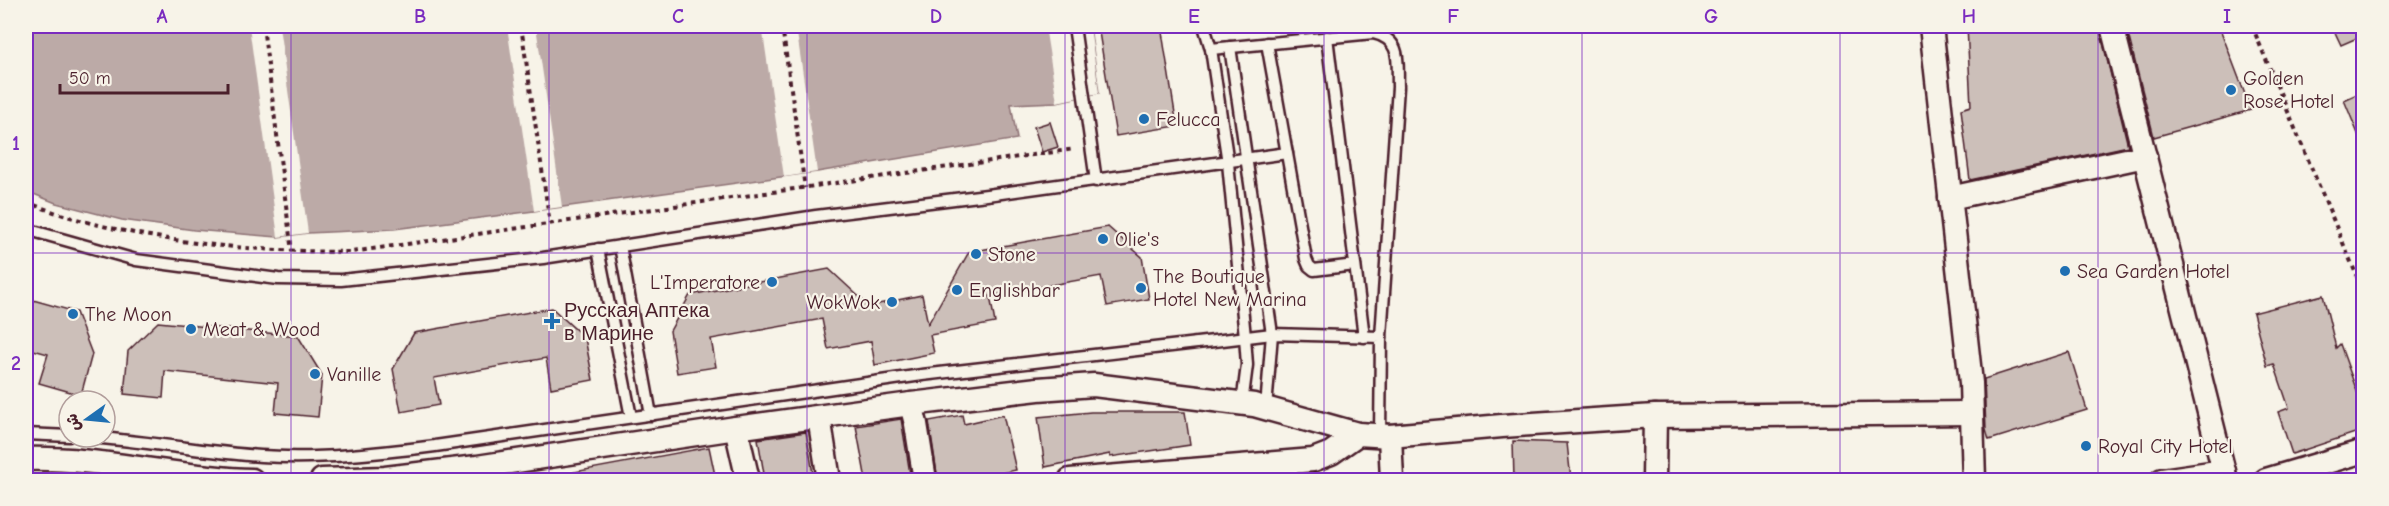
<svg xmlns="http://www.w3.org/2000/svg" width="2389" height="506" font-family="'Comic Neue','Playpen Sans Arabic',sans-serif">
  <rect width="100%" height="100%" fill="#f7f3e8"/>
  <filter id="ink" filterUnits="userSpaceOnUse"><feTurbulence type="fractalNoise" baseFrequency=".0167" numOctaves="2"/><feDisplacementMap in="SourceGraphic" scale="12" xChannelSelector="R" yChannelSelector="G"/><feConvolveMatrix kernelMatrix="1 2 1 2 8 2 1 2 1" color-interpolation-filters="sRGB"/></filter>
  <g filter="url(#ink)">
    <!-- water -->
    <polygon fill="#bcaaa7" stroke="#8e7275" stroke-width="1.5" points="26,26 1090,26 1099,93 1057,102 1011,104 1017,139 817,172 534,211 394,229 308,233 278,237 194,230 122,220 56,203 26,191"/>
    <!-- pier -->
    <g fill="#f7f3e8">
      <polygon points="249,26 279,26 308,233 278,237"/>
      <polygon points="507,26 536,26 562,207 534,211"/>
      <polygon points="762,26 796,26 817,172 784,177"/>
      <polygon points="1045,26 1090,26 1099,93 1057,102"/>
    </g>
    <!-- building -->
    <g fill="#ccbfb9" stroke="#4a1f2b" stroke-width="1.5">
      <polygon points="1098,26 1161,26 1177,126 1116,136"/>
      <polygon points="1967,26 2099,26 2128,146 1970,180 1961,109 1971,106"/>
      <polygon points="2126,26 2219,26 2251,110 2154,137"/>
      <polygon points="2332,26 2364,26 2364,35 2341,45"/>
      <polygon points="2364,91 2364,146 2363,146 2344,100"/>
      <polygon points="1050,122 1058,147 1042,152 1034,127"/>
      <polygon points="1108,227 1142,257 1149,299 1107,306 1101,276 990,296 995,323 930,335 934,353 875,365 871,341 828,349 822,319 711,339 716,367 677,373 670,331 690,295 829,269 869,306 922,295 928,324 969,252"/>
      <polygon points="2323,295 2336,348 2340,344 2364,411 2364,430 2292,454 2278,412 2289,408 2274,364 2267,366 2253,313"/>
      <polygon points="26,298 76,312 92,354 81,395 39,383 48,354 26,348"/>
      <polygon points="552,308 585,338 593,380 551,388 546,358 434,378 439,405 401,412 393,369 414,333"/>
      <polygon points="158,322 298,336 322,375 318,417 275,413 278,383 165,371 163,398 124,394 128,351"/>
      <polygon points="2069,352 2087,410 1989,440 1986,430 1984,379"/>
      <polygon points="1091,412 1185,412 1190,445 1110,457 1110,454 1045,467 1038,417"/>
      <polygon points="962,415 964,424 1003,415 1016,470 967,480 938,480 929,421"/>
      <polygon points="901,419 911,480 866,480 856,426"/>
      <polygon points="806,432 814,480 765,480 758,439"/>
      <polygon points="1513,441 1567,443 1571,480 1514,480"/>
      <polygon points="709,447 716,480 575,480 574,472"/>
    </g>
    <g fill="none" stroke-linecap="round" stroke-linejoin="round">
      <!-- lane casing -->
      <g stroke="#4a1f2b" stroke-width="15">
        <g id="lane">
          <polyline points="1074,26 1096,181"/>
          <polyline points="1204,26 1211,49 1228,163 1245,337 1247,365 1242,404"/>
          <polyline points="1327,37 1364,337"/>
          <polyline points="1267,43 1306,259 1309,266 1314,270 1355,265"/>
          <polyline points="1230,47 1272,334 1266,408"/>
          <path d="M1211 49 1373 33C1403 40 1397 62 1398 87L1381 337"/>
          <polyline points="26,229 136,260 278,279 341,280 543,258 816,216 987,195 1287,153"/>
          <polyline points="620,246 651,415"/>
          <polyline points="598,249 631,417"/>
          <polyline points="26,434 69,436"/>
          <path d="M88 437C146 441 203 452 261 456 319 460 378 453 435 446L922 375 1214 341 1272 334 1381 337 1380 436"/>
        </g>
      </g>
      <!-- street casing -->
      <g stroke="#4a1f2b" stroke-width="27">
        <g id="street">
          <polyline points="1931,26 1971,383 1974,480"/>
          <polyline points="2112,26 2226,480"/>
          <polyline points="1950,198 2145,156"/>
          <polyline points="911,404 916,424 925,480"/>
          <polyline points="819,417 829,480"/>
          <polyline points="736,428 748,480"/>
          <polyline points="1390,436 1392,480"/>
          <path d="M26 459C101 457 177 478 252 480"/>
          <polyline points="322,480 385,478 477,467 736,428 911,404 1038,389 1094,385 1254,405 1358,434 1390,436 1502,426 1655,416 1971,413"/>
          <polyline points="1070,480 1313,460 1331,453 1358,434"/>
          <polyline points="1654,480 1655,416"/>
          <polyline points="2162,480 2224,471"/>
          <polyline points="2266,480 2364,451"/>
        </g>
      </g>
      <!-- path -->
      <g stroke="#4a1f2b" stroke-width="4" stroke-dasharray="4.5 4.5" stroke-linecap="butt">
        <polyline points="263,26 292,252"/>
        <polyline points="521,26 550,224"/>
        <polyline points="782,26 805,188"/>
        <polyline points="2252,26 2364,293"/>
        <path d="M26 202C130 242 240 251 351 252L1075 149"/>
      </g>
      <!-- lane -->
      <use href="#lane" stroke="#f7f3e8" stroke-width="10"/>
      <!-- street -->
      <use href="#street" stroke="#f7f3e8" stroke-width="22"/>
    </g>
  </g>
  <!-- grid -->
  <path fill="none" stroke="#7b2cbf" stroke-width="1.5" stroke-opacity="0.55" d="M291 26V480M549 26V480M807 26V480M1065 26V480M1324 26V480M1582 26V480M1840 26V480M2098 26V480M26 253H2364"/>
  <!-- markers -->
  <g fill="#1f6fb2" stroke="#f7f3e8" stroke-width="2">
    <circle cx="2231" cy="90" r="6"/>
    <circle cx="1144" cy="119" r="6"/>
    <circle cx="1103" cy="239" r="6"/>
    <circle cx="976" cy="254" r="6"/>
    <circle cx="2065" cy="271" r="6"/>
    <circle cx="772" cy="282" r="6"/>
    <circle cx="1141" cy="288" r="6"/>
    <circle cx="957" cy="290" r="6"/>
    <circle cx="892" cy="302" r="6"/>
    <circle cx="73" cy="314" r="6"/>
    <path d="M549 312h6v6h6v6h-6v6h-6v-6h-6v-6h6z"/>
    <circle cx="191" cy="329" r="6"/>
    <circle cx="315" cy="374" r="6"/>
    <circle cx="2086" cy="446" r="6"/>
  </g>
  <g text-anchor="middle" stroke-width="4.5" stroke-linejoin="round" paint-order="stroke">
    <!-- poi labels -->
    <g font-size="20" fill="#4a1f2b" stroke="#f7f3e8" text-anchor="start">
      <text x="2243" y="85">Golden<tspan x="2243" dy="23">Rose Hotel</tspan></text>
      <text x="1156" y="126">Felucca</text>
      <text x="1115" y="246">Olie's</text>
      <text x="988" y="261">Stone</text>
      <text x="2077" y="278">Sea Garden Hotel</text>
      <text x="1153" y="283">The Boutique<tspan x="1153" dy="23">Hotel New Marina</tspan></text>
      <text x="760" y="289" text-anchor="end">L'Imperatore</text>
      <text x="969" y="297">Englishbar</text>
      <text x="880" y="309" text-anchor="end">WokWok</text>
      <text x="564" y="317">Русская Аптека<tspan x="564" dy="23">в Марине</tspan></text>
      <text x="85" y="321">The Moon</text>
      <text x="203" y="336">Meat &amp; Wood</text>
      <text x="327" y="381">Vanille</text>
      <text x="2098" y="453">Royal City Hotel</text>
    </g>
  </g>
  <!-- margin -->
  <rect width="2389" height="506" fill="none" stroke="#f7f3e8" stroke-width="66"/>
  <!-- north arrow -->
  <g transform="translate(87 419) rotate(255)"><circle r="28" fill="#f7f3e8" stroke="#b29e9c" stroke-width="1.5"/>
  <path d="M0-4.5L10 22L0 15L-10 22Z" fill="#1f6fb2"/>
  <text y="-9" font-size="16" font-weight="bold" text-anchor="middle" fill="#4a1f2b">ش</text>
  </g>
  <!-- scale -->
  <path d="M60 84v9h168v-9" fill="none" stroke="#4a1f2b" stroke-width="3"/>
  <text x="69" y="84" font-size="18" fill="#4a1f2b" stroke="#f7f3e8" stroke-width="4.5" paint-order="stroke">50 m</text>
  <rect x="33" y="33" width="2323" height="440" fill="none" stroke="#7b2cbf" stroke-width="2"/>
  <g font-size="20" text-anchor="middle" font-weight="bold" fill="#7b2cbf">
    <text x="162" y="23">A</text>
    <text x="420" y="23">B</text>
    <text x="678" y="23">C</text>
    <text x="936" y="23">D</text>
    <text x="1194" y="23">E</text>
    <text x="1453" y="23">F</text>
    <text x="1711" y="23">G</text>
    <text x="1969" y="23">H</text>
    <text x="2227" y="23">I</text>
    <text x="16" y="150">1</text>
    <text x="16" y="370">2</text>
  </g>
</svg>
